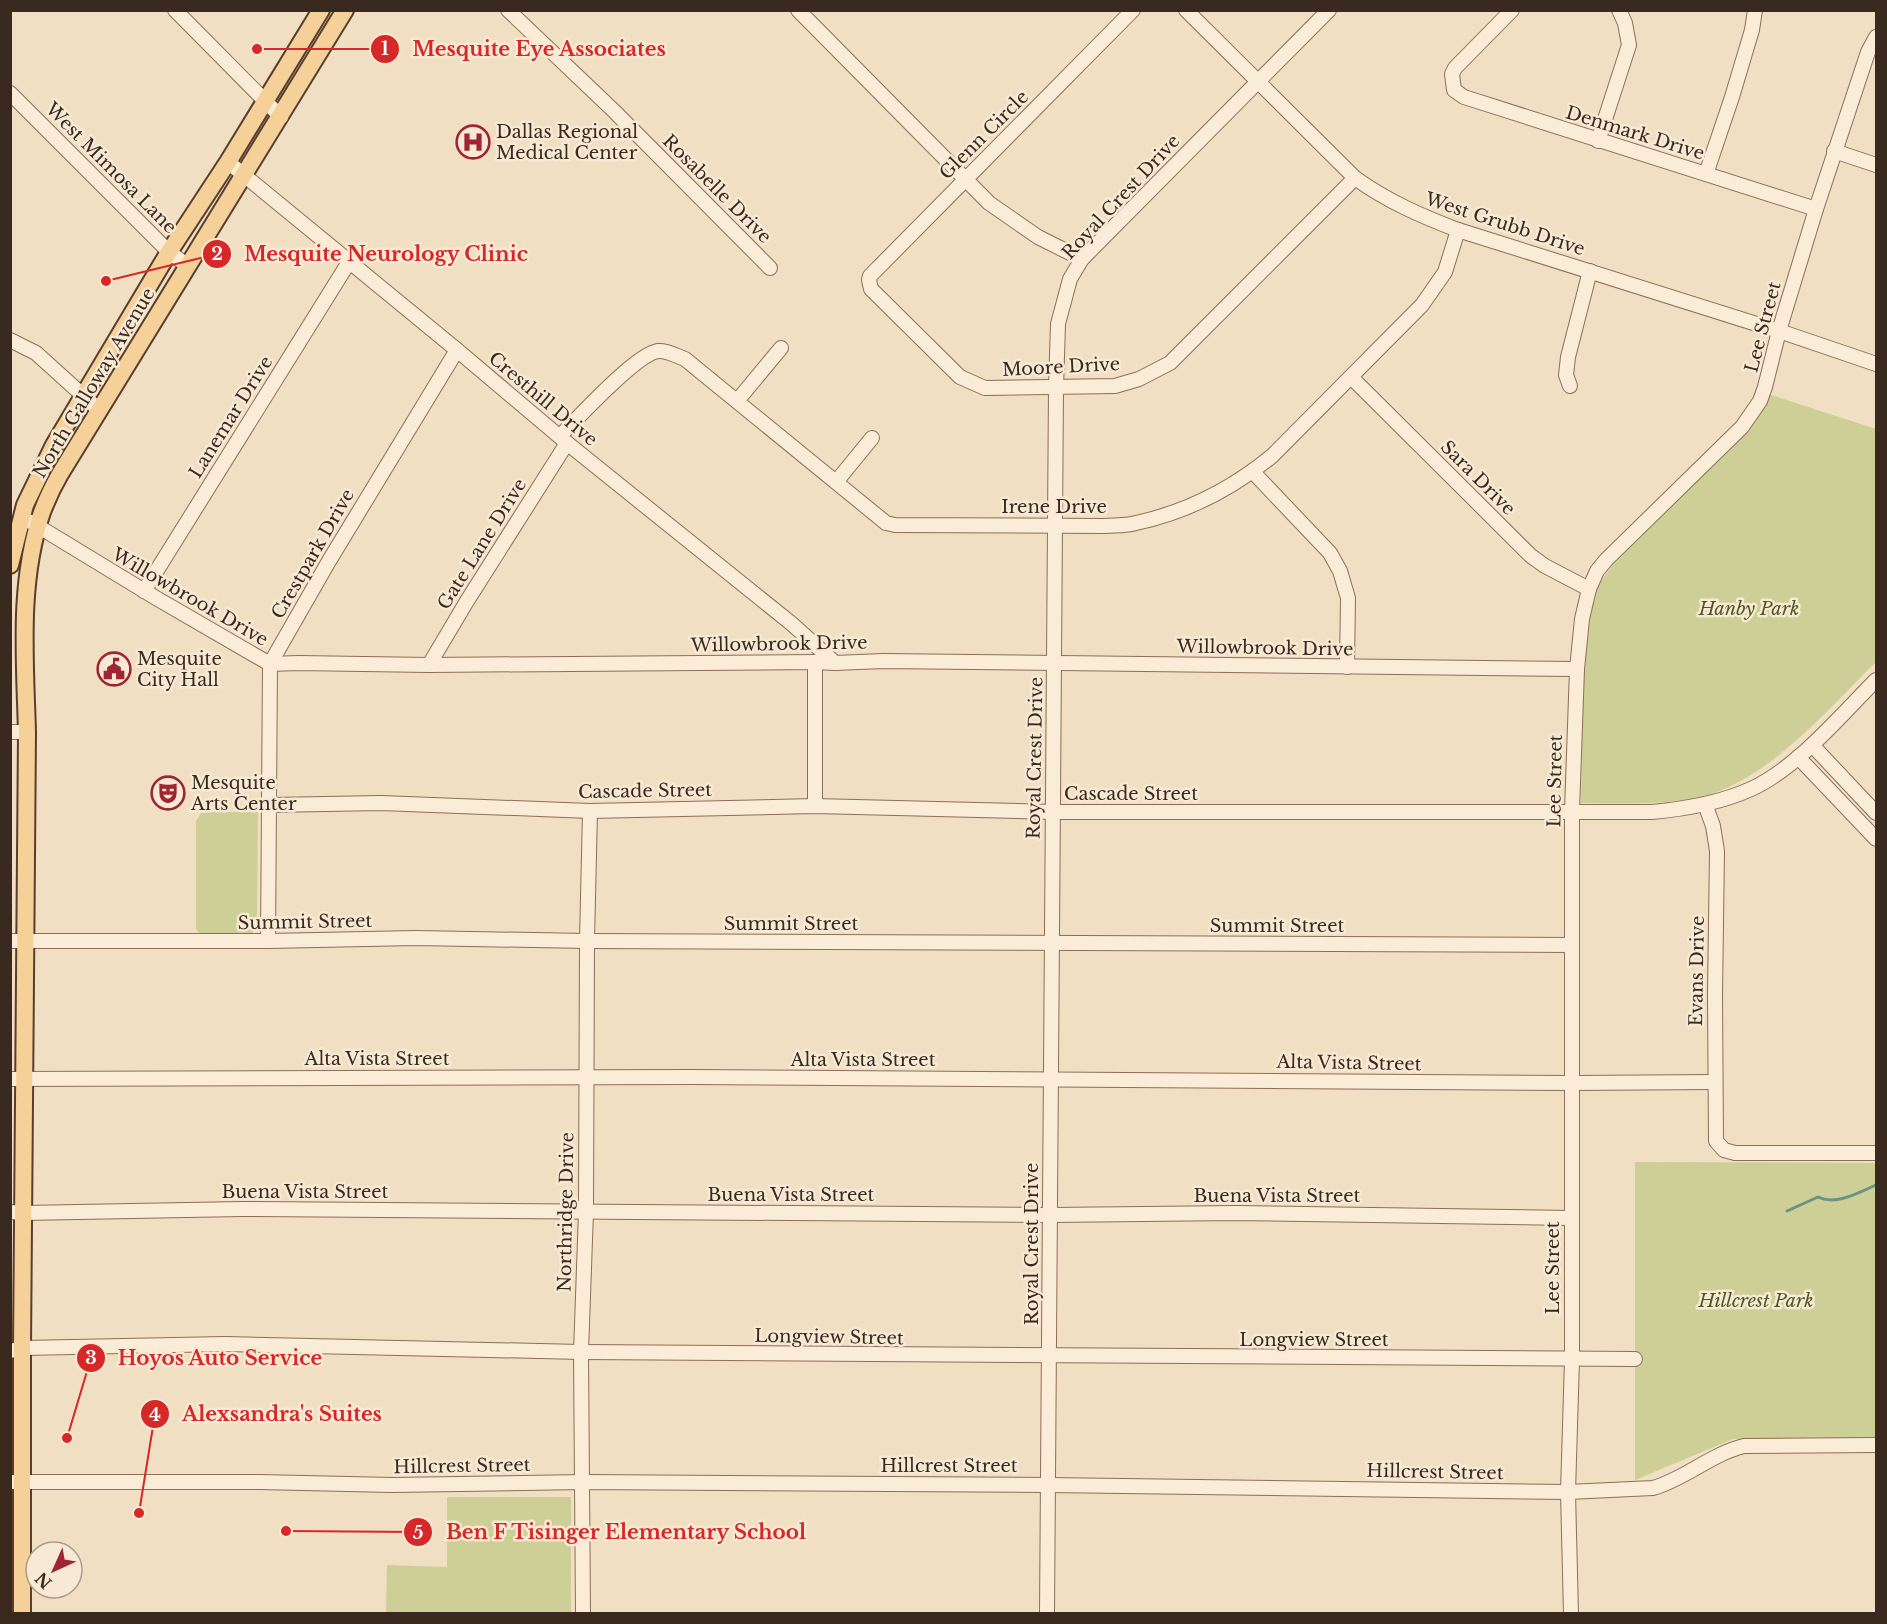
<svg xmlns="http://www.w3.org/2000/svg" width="1887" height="1624" font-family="'Libre Baskerville',serif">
  <rect width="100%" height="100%" fill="#f0dfc3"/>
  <!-- green -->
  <g fill="#cdcf96">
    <path d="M1765 393 1876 429V662C1828 709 1775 773 1709 795 1672 806 1620 803 1581 803L1583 667 1589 608 1596 588 1612 566 1747 431Z"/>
    <polygon points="206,812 258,812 257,926 253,933 199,933 196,929 196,821 201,813"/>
    <polygon points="1635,1162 1876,1163 1876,1438 1733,1439 1635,1480"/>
    <polygon points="447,1497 571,1497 571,1613 388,1613 386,1611 387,1565 447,1567"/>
  </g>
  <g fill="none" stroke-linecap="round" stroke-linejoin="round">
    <!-- stream -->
    <path stroke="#6c9285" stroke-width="3" d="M1787 1211 1818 1197C1836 1206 1860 1192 1876 1185"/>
    <!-- minor casing -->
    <g stroke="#8b6f59" stroke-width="16">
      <g id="minor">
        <polyline points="175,10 281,117"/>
        <polyline points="508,10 614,111 770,268"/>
        <polyline points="798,10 989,203 1038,237 1082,259"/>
        <polyline points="1133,10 870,276 869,280 871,289 960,377 985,388 1115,386 1139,379 1170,363 1355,178"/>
        <path d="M1186 10 1355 178C1387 201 1421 216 1458 230L1779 331 1876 364"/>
        <polyline points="1512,10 1455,68 1452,74 1454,90 1464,97 1816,209"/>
        <polyline points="10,93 169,252 188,266"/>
        <polyline points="1598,141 1629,45 1625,23 1619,10"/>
        <polyline points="1834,151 1876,165"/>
        <polyline points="228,162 457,350 567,443 792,624 835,663"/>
        <polyline points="1706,174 1732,97 1752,30 1755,10"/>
        <polyline points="10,340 36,353 99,410"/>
        <polyline points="1352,378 1531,556 1545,566 1589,589"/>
        <polyline points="1570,386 1566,375 1568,357 1590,271"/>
        <polyline points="737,401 781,348"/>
        <path d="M560 436C577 419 636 354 658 351 667 350 676 356 685 359L886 523 895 525 1104 526C1115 525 1126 526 1136 523 1187 512 1232 489 1272 456L1422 305 1445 272 1458 230"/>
        <polyline points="1253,472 1330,553 1340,571 1348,598 1347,667"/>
        <polyline points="836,482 872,438"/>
        <polyline points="31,522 156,598 270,664 298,663 429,665 815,662 835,663 883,661 1577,669"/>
        <polyline points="144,591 349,262"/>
        <polyline points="815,662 815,806"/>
        <polyline points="429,665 467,601 567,443"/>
        <polyline points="10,732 27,732"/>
        <polyline points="1812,745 1876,813"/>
        <polyline points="1798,757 1876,839"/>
        <polyline points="1705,804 1713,826 1717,851 1715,995 1716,1141 1724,1150 1735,1153 1876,1153"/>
        <path d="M270 805 381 803 590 811 815 806 1053 812H1652C1685 809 1720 803 1751 789 1796 769 1841 715 1876 680"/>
        <polyline points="10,941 268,941 416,938 587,941 1572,945"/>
        <polyline points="268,941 270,664 329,561 457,350"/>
        <polyline points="10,1079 692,1077 1572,1083 1715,1082"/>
        <polyline points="10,1212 23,1213 242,1209 1050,1215 1236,1213 1571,1218"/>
        <polyline points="10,1351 22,1348 225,1344 581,1352 1635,1359"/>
        <path d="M10 1482H259L392 1485 583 1482 1048 1485 1568 1492 1653 1488C1685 1479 1711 1454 1744 1446L1876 1445"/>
        <polyline points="583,1614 581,1352 586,1212 587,941 590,811"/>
        <polyline points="1047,1614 1056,388 1058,324 1070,279 1082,259 1329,10"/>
        <polyline points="1571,1614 1568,1492 1572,1360 1572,811 1577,669 1582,619 1589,589 1597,571 1606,560 1742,427 1760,401 1765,387 1779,331 1816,209 1868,52 1876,37"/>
      </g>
    </g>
    <!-- major casing -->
    <g stroke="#593e2d" stroke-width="20">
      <g id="major">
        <polyline points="10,565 25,505 54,445 169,252 228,162 321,10"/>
        <path d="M22 1614V1348L27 732C25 660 18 582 42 512 47 499 53 486 60 474L345 10"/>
      </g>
    </g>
    <!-- minor -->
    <use href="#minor" stroke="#faecd7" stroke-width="14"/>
    <!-- major -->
    <use href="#major" stroke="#f5d099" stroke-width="16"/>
  </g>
  <!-- icons -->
  <defs>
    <g id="hospital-ring" transform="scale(1.725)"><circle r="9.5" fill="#f7e9d3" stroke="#9d2632" stroke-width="1.5"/><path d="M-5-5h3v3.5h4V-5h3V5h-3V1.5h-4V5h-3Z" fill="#9d2632"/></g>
    <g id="civic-ring" transform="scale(1.725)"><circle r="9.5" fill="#f7e9d3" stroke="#9d2632" stroke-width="1.5"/><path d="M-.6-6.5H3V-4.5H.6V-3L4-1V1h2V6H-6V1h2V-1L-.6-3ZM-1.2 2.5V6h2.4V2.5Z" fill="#9d2632"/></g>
    <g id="theatre-ring" transform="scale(1.725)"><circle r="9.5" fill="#f7e9d3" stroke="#9d2632" stroke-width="1.5"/><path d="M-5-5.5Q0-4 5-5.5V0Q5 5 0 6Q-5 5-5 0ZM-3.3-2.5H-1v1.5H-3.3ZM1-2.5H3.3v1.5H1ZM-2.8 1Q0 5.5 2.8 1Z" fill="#9d2632"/></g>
  </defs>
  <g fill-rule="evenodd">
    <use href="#hospital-ring" x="473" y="142"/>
    <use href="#civic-ring" x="114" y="669"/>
    <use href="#theatre-ring" x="168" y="793"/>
  </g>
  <g text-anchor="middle" stroke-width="5" stroke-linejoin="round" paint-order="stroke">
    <!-- poi labels -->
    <g font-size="18" fill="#3a291e" stroke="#f7e9d3" text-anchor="start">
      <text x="496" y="138">Dallas Regional<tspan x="496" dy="21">Medical Center</tspan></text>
      <text x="137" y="665">Mesquite<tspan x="137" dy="21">City Hall</tspan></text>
      <text x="191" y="789">Mesquite<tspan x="191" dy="21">Arts Center</tspan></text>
    </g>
    <!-- street labels -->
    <g font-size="18" fill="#3a291e" stroke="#f7e9d3">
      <text transform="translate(1635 133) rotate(17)" y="6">Denmark Drive</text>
      <text transform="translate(984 135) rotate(-45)" y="6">Glenn Circle</text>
      <text transform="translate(111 168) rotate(45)" y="6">West Mimosa Lane</text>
      <text transform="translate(717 189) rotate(45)" y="6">Rosabelle Drive</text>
      <text transform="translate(1121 197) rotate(-47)" y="6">Royal Crest Drive</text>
      <text transform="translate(1505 224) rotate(18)" y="6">West Grubb Drive</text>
      <text transform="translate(1763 327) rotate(-75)" y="6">Lee Street</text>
      <text transform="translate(1061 367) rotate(-3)" y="6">Moore Drive</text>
      <text transform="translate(94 383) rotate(-59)" y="6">North Galloway Avenue</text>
      <text transform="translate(543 399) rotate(40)" y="6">Cresthill Drive</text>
      <text transform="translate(231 417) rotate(-58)" y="6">Lanemar Drive</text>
      <text transform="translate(1478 478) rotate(45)" y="6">Sara Drive</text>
      <text x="1054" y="513">Irene Drive</text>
      <text transform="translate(482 544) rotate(-58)" y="6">Gate Lane Drive</text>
      <text transform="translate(313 554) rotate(-60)" y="6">Crestpark Drive</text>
      <text transform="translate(190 597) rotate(30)" y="6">Willowbrook Drive</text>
      <text transform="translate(779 644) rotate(-1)" y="6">Willowbrook Drive</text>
      <text transform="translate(1265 648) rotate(1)" y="6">Willowbrook Drive</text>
      <text transform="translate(1035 758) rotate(-89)" y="6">Royal Crest Drive</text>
      <text transform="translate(1555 781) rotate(-89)" y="6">Lee Street</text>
      <text transform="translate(645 791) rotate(-1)" y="6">Cascade Street</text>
      <text x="1131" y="800">Cascade Street</text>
      <text transform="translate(305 922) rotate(-1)" y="6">Summit Street</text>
      <text x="791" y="930">Summit Street</text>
      <text x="1277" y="932">Summit Street</text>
      <text transform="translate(1697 971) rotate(-89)" y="6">Evans Drive</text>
      <text x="377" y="1065">Alta Vista Street</text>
      <text x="863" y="1066">Alta Vista Street</text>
      <text transform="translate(1349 1063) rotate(1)" y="6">Alta Vista Street</text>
      <text x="305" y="1198">Buena Vista Street</text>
      <text x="791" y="1201">Buena Vista Street</text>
      <text x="1277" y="1202">Buena Vista Street</text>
      <text transform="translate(566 1212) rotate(-89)" y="6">Northridge Drive</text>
      <text transform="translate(1032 1244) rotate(-90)" y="6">Royal Crest Drive</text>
      <text transform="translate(1553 1268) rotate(-90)" y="6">Lee Street</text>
      <text transform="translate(829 1337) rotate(1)" y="6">Longview Street</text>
      <text x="1314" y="1346">Longview Street</text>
      <text transform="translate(462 1466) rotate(-1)" y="6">Hillcrest Street</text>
      <text x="949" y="1472">Hillcrest Street</text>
      <text transform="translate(1435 1472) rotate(1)" y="6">Hillcrest Street</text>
    </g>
    <!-- park labels -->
    <g font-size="18" font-style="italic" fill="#4f5823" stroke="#f7e9d3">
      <text x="1749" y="615">Hanby Park</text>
      <text x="1756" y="1307">Hillcrest Park</text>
    </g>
  </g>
  <!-- callouts -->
  <path fill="none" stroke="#d62828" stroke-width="2" d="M257 49L385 49M106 281L217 254M67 1438L91 1358M139 1513L155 1414M286 1531L418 1532"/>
  <g fill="#d62828" stroke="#f7e9d3" stroke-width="2">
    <circle cx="257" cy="49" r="6"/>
    <circle cx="106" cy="281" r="6"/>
    <circle cx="67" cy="1438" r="6"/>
    <circle cx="139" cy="1513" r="6"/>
    <circle cx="286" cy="1531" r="6"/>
    <circle cx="385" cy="49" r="15"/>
    <circle cx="217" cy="254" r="15"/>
    <circle cx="91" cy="1358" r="15"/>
    <circle cx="155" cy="1414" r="15"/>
    <circle cx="418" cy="1532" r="15"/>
  </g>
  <g font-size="18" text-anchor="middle" font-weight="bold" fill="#fff">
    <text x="385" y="55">1</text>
    <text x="217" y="260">2</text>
    <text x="91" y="1364">3</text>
    <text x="155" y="1421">4</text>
    <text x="418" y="1539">5</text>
  </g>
  <g font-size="20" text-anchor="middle" font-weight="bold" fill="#d62828" stroke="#f7e9d3" stroke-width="5" stroke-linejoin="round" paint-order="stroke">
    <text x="539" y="56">Mesquite Eye Associates</text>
    <text x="386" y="261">Mesquite Neurology Clinic</text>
    <text x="220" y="1365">Hoyos Auto Service</text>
    <text x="282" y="1421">Alexsandra's Suites</text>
    <text x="626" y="1539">Ben F Tisinger Elementary School</text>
  </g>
  <!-- border -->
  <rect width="1887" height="1624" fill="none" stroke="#3a291e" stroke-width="24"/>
  <!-- north arrow -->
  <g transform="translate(54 1570) rotate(225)"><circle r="28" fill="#f7e9d3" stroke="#ab9c8b" stroke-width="1.5"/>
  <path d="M0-4.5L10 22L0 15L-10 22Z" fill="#9d2632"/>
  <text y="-9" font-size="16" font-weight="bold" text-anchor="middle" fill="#3a291e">N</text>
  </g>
</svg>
